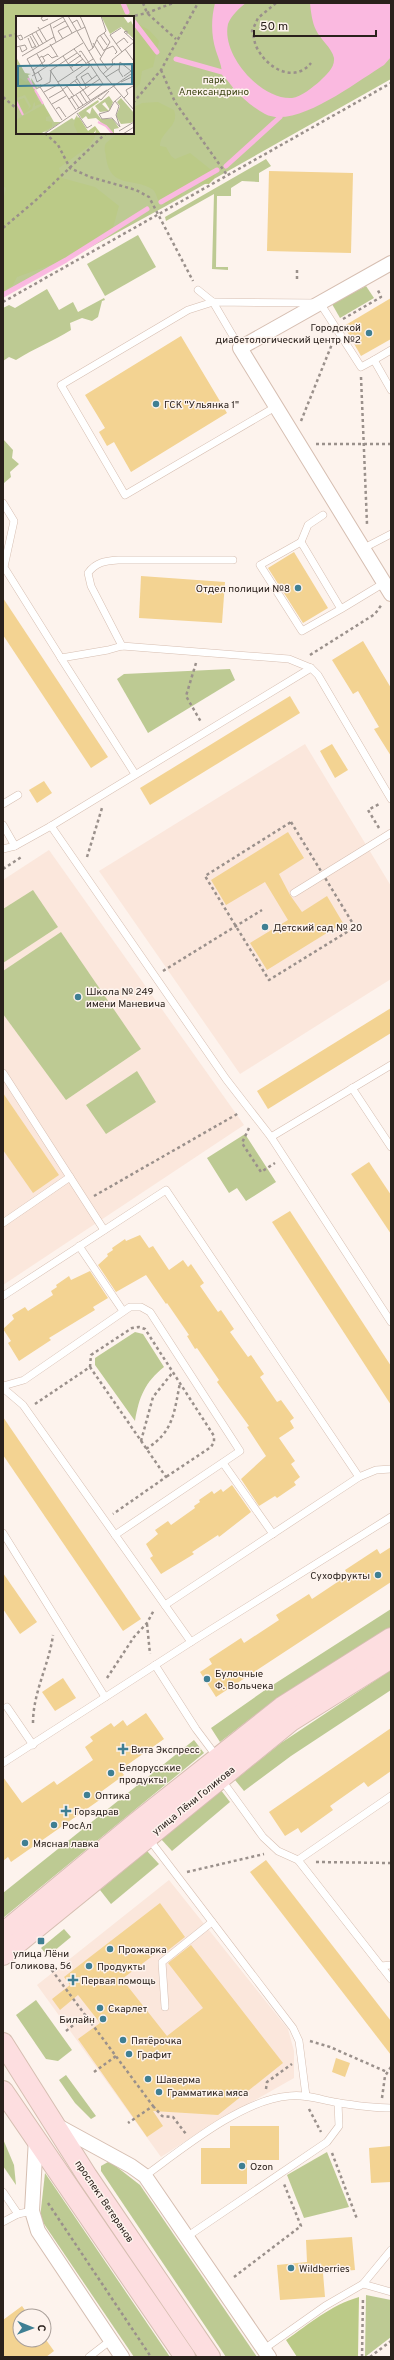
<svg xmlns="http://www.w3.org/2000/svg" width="394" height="2360" font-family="Overpass,sans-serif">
  <rect width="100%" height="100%" fill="#fdf3ed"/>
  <!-- built -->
  <g fill="#fbe7dc">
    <polygon points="305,744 391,886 391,979 240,1074 99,871"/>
    <polygon points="49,850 244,1125 3,1285 3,880"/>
    <polygon points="169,1880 288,2029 294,2051 294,2078 206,2128 161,2157 37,1985"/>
  </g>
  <!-- green -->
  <g fill="#bdca93" fill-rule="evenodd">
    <path d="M3 3H391V79L166 206 3 295ZM17 17H133V133H17Z"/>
    <polygon points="266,159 271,166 259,173 259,182 242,181 231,188 231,196 217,196 216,267 228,267 228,270 212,269 214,194 166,221 165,217"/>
    <polygon points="138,235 156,267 105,296 87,264"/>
    <polygon points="366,286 374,298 340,318 332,304"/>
    <path d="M47 289 59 310 73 302 78 312 104 298 105 300 102 301 98 317 92 321 82 318 70 323 71 330C53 341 35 348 16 360L9 357 3 361V308L9 305 15 308Z"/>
    <polygon points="3,439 13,450 12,458 19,464 10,472 11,477 4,483"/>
    <polygon points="230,669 235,680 148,733 117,679 124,674"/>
    <polygon points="33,890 58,927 3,963 3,909"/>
    <polygon points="61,932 141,1049 66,1100 3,1014 3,971"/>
    <polygon points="137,1071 156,1102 106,1134 86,1105"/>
    <polygon points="245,1134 276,1182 246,1201 237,1188 229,1193 207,1158"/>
    <path d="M135 1332 143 1334 164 1367C145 1382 139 1397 135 1421L95 1365V1358Z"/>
    <polygon points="391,1609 391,1627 276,1699 220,1742 211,1728 268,1688"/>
    <polygon points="391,1670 391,1690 291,1756 244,1791 235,1780 281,1743"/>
    <polygon points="194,1740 204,1753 3,1918 3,1893"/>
    <polygon points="220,1789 230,1802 172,1851 161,1839"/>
    <polygon points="147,1851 159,1864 111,1904 100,1890"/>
    <polygon points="64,1929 71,1937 48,1956 41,1948"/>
    <polygon points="36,2000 72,2050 58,2061 46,2059 16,2015"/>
    <polygon points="66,2075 96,2116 91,2119 75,2103 59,2080"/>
    <polygon points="3,2139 14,2165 16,2185 3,2166"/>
    <polygon points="327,2152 349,2207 304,2218 287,2175"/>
    <polygon points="108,2162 113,2164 140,2185 257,2357 226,2357 101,2171 101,2166"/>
    <polygon points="45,2173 170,2357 134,2357 40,2218"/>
    <polygon points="366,2295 391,2300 391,2337 365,2357"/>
  </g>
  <!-- forest -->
  <g fill="#bbca87">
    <path d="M3 3H122L129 17H17V133H95V137L89 146 59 168 62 178 95 187 119 206C116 215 115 225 110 234L56 263 17 277 13 285 3 292V201L6 188 3 186Z"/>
    <polygon points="133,21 149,30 159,41 153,67 142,71 140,84 133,91"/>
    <path d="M158 102 174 110C180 127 160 131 160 146L166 147 171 156 175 159 190 153 215 173 214 179 209 184 190 183 185 187 181 196 166 204 160 202C156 199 157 192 152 189 132 177 111 189 106 158 106 152 103 149 106 143L118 133H133L134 107 142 103Z"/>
    <path d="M359 2297 358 2357H297L286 2340C309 2324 331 2305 359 2297Z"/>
  </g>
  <!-- water -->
  <path fill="#fab9e0" d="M215 3H246C239 8 231 16 228 24 221 55 261 100 292 98 301 97 313 87 320 81 326 75 335 68 334 58 332 48 320 39 316 30 312 22 311 12 310 3H391V57L384 65C359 80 296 130 265 114 254 108 242 98 234 89 230 84 227 79 222 75 222 66 219 60 216 51 211 35 211 19 215 3Z"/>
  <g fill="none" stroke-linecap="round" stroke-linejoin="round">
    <!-- stream -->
    <g stroke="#fab9e0" stroke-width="5">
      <polyline points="123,3 127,12"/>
      <polyline points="134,22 157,52"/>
      <polyline points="176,59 222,72"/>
      <polyline points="226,166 280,117"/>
      <polyline points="161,202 217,170"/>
      <polyline points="3,295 66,260 147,209"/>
    </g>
  </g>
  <!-- building -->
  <g fill="#f3d392">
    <polygon points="269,171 353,173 351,253 267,251"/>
    <polygon points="391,298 391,339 361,356 344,326"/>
    <polygon points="181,336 227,413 131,472 114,442 107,446 99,432 105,428 85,395"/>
    <polygon points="294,552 328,608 303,623 268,568"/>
    <polygon points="141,576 225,582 222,623 139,618"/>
    <polygon points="3,598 108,757 91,768 3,635"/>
    <polygon points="363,641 391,688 391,756 374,729 379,727 358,691 353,694 332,660"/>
    <polygon points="290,696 300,713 150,805 140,788"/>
    <polygon points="332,744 348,770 335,778 320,751"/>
    <polygon points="44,781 52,793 37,803 29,790"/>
    <polygon points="288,832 304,858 279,874 290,895 302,912 327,896 343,923 267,970 250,943 288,920 265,882 226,905 211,880"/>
    <polygon points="391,1008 391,1033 268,1109 257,1091"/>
    <polygon points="3,1093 59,1175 33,1193 3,1150"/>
    <polygon points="369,1162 391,1195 391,1234 351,1174"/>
    <polygon points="290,1211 391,1366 391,1405 272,1222"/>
    <polygon points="140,1235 149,1248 153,1246 169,1270 183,1260 188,1267 191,1264 204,1283 200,1286 218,1312 221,1310 234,1329 230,1332 248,1357 251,1355 264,1374 260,1377 277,1402 281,1400 294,1418 290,1421 294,1428 279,1438 295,1461 291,1464 300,1477 294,1482 296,1485 277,1498 275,1496 259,1506 241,1479 266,1456 247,1427 249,1426 217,1382 219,1380 197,1348 195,1349 187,1336 189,1335 167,1303 166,1304 146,1275 116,1292 98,1265 108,1256 107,1254 113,1250 112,1248 125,1239 126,1241"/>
    <polygon points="90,1271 108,1298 93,1307 95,1310 49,1338 51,1340 19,1361 8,1343 11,1341 3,1329 14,1319 12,1315 25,1307 28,1311 53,1295 51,1291 57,1287 56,1285 69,1276 71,1280"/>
    <polygon points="3,1417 141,1619 123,1631 3,1455"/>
    <polygon points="232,1485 251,1512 219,1537 218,1535 192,1552 194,1554 161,1574 150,1558 153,1556 146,1544 158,1534 155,1530 168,1521 171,1525 195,1508 194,1506 200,1502 199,1500 212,1491 214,1494 221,1489 223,1492"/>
    <polygon points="391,1547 391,1582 216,1697 200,1672 212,1664 209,1659 241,1638 244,1643 279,1620 276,1615 309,1594 312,1599 348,1575 345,1570 377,1549 380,1554"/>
    <polygon points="3,1573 37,1622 20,1634 3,1609"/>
    <polygon points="63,1678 76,1698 55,1711 42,1692"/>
    <polygon points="146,1713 164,1739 120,1770 124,1775 98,1794 101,1799 11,1862 8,1857 3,1861 3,1777 22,1803 54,1781 57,1785 93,1760 85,1747 93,1741 90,1737 111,1723 114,1727 123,1720 127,1726"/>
    <polygon points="391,1728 391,1771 368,1787 364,1782 330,1806 333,1810 301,1833 298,1828 285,1836 269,1812"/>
    <polygon points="266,1860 391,2021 391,2055 250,1872"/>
    <polygon points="160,1903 185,1937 162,1955 159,1951 122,1979 167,2036 203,2008 168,1963 191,1945 283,2063 218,2115 153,2111 163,2126 147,2137 78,2039 100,2023 78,1995 60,2010 52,1999 70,1985 64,1977"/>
    <polygon points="336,2058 350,2063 345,2077 332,2072"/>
    <polygon points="230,2126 279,2126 279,2160 247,2160 247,2184 201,2184 201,2148 230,2148"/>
    <polygon points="391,2146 391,2182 371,2183 369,2148"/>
    <polygon points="352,2237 355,2270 323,2273 325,2297 280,2300 277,2265 307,2262 306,2240"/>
    <polygon points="22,2306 29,2316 20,2316 20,2340 44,2340 44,2337 54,2351 46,2357 3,2357 3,2320"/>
  </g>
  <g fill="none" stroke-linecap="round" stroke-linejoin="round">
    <!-- lane casing -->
    <g stroke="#d6beb1" stroke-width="8">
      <g id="lane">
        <polyline points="198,290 213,302 240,348"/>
        <polyline points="374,360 391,350"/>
        <polyline points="277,406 125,495 61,385 188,310 213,302 320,303 361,367 374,360 391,390"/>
        <polyline points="3,503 14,521 4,567 61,658 108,650 122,646 289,659 311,668 318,675 391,799"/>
        <polyline points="301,542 308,525 323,515"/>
        <polyline points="364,548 391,534"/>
        <polyline points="341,609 302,631 260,565 301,542 341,609 384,583"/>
        <path d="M122 646 91 586 88 573C96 562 105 561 118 560H233"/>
        <polyline points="61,658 135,774"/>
        <polyline points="3,804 18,795"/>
        <polyline points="3,825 15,846"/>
        <polyline points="51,826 226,1079 271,1137 391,1322"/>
        <polyline points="3,849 15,846 51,826 311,668"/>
        <polyline points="294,893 391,833"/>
        <polyline points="3,1073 104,1230"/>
        <polyline points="352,1088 391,1147"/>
        <polyline points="271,1137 391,1065"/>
        <polyline points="3,1223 70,1177"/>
        <polyline points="79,1246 123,1311"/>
        <polyline points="3,1296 166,1190 359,1477 376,1470 391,1469"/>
        <polyline points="3,1386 24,1380 130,1307 141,1307 150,1312 240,1451 115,1535"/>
        <polyline points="3,1388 23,1405 191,1642"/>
        <polyline points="223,1463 273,1534"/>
        <polyline points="3,1533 105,1697"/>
        <polyline points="165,1605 359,1477"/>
        <polyline points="155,1665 196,1729 217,1757"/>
        <polyline points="7,1707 33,1745"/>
        <polyline points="3,1763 191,1642 391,1517"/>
        <polyline points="221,1779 263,1837 278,1851 298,1860 391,1979"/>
        <polyline points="149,1839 293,2028 299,2041 306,2096"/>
        <polyline points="298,1860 391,1796"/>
        <polyline points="381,1966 391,1965"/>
        <polyline points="165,2007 162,1962 212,1922"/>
        <path d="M145 2176C182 2149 243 2099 289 2096 304 2094 319 2099 334 2102 352 2105 372 2108 391 2108"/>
        <polyline points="3,2192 18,2214"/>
        <polyline points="3,2222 18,2214 32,2211"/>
        <polyline points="188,2236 327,2142 339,2126 338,2103"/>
        <polyline points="363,2284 391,2292"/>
        <polyline points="264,2349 325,2306 363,2284 391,2250"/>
        <polyline points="89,2357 111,2340"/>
      </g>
    </g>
    <!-- street casing -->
    <g stroke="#d6beb1" stroke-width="16">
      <g id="street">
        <polyline points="391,263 240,348 391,594"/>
        <polyline points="56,2125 131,2166 145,2176 269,2357"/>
        <polyline points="36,2138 32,2211 38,2231 122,2357"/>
      </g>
    </g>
    <!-- secondary casing -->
    <g stroke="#d6beb1" stroke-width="22">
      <g id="secondary">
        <polyline points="3,1933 136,1823 282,1707 391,1638"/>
        <polyline points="3,1955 291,1721 391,1658"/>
        <polyline points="3,2043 87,2176 210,2357"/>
        <polyline points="3,2091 185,2357"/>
      </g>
    </g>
    <!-- path -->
    <g stroke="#9a908b" stroke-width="2.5" stroke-dasharray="3 3" stroke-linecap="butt">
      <polyline points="143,3 147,13 176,39"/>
      <path d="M276 3 258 18 252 31C254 36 254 41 256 46 266 68 294 84 311 63"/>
      <polyline points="129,17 147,13 173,3"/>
      <polyline points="3,37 17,34"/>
      <polyline points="161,70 175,102 227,175"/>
      <polyline points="3,97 17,109"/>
      <polyline points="133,103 161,70 198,3"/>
      <polyline points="45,133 58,145 70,168 90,177 136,190 149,197 193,281"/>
      <polyline points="3,228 35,201 106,133"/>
      <polyline points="297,270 297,280"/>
      <polyline points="3,302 391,83"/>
      <polyline points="343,319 381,297 377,288"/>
      <polyline points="361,377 367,524"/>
      <polyline points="301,421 332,344"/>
      <polyline points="316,444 391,444"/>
      <polyline points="310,655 375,614 382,604"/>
      <polyline points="196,663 186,696 201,722"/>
      <polygon points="291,822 355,927 269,980 205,876"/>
      <polyline points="379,828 368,810 381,803"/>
      <polyline points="87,857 102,808"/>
      <polyline points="3,869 23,856"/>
      <polyline points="163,971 262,910"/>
      <polyline points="249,1128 242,1143 261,1172 275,1163"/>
      <polyline points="94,1196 239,1113"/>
      <polyline points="90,1367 91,1355 132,1328 139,1327 145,1329 214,1436 214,1442 211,1447 166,1477"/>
      <polyline points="35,1404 90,1367 166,1477 113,1514"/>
      <polyline points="141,1441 153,1397 173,1372"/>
      <path d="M146 1449C174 1432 174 1412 180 1383"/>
      <polyline points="147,1624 150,1654"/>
      <polyline points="107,1678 134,1637 147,1623 154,1610"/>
      <path d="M33 1723C33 1692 49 1665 53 1635"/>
      <polyline points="316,1862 391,1863"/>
      <polyline points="187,1872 264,1854"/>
      <polyline points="48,1965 153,2106 128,2123"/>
      <polyline points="66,2031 86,2015"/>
      <polyline points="310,2041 330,2047 387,2072"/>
      <polyline points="94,2072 116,2056"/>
      <polyline points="266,2089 267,2082 292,2064"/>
      <polyline points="382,2098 385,2076 391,2067"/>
      <polyline points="153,2106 162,2116 173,2117 186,2134"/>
      <polyline points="309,2109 321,2132"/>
      <polyline points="332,2153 357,2219"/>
      <polyline points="48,2203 151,2357"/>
      <polyline points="234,2277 301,2226 284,2184"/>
      <polyline points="362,2357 363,2297"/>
      <polyline points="370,2357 391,2341"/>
    </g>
    <!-- lane -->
    <use href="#lane" stroke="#fff" stroke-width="7"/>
    <!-- street -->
    <use href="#street" stroke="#fff" stroke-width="14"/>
    <!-- secondary -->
    <use href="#secondary" stroke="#fddee0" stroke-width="20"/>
  </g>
  <!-- markers -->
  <g fill="#3f7f93" stroke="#fdf3ed" stroke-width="1.5">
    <circle cx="369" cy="333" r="4"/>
    <circle cx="156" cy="404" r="4"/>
    <circle cx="298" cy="588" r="4"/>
    <circle cx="265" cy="927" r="4"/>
    <circle cx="78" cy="997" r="4"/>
    <circle cx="378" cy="1575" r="4"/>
    <circle cx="207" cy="1679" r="4"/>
    <path d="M121 1743h4v4h4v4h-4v4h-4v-4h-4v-4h4z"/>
    <circle cx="111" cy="1773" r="4"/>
    <circle cx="87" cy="1795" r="4"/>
    <path d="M64 1805h4v4h4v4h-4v4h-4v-4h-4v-4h4z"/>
    <circle cx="54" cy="1825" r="4"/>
    <circle cx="25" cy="1843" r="4"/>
    <rect x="37" y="1937" width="8" height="8" rx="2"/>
    <circle cx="110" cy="1949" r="4"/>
    <circle cx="89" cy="1966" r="4"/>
    <path d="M71 1974h4v4h4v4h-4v4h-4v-4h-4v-4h4z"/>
    <circle cx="100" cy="2008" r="4"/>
    <circle cx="103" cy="2019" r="4"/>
    <circle cx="123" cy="2040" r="4"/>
    <circle cx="129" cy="2054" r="4"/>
    <circle cx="148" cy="2079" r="4"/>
    <circle cx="159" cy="2092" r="4"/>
    <circle cx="242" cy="2166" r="4"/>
    <circle cx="291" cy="2268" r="4"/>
  </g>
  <g text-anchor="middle" stroke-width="3" stroke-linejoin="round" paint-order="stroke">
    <!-- park labels -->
    <g font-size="10" fill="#3b4412" stroke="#fdf3ed">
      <text x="214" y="83">парк<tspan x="214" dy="12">Александрино</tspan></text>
    </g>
    <!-- poi labels -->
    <g font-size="10" fill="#2a211c" stroke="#fdf3ed" text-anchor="start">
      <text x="361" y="331" text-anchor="end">Городской<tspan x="361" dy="12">диабетологический центр №2</tspan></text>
      <text x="164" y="408">ГСК "Ульянка 1"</text>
      <text x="290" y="592" text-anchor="end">Отдел полиции №8</text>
      <text x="273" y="931">Детский сад № 20</text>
      <text x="86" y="995">Школа № 249<tspan x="86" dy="12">имени Маневича</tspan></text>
      <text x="370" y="1579" text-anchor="end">Сухофрукты</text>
      <text x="215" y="1677">Булочные<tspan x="215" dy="12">Ф. Вольчека</tspan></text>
      <text x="131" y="1753">Вита Экспресс</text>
      <text x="119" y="1771">Белорусские<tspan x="119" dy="12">продукты</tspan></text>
      <text x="95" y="1799">Оптика</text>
      <text x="74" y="1815">Горздрав</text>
      <text x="62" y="1829">РосАл</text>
      <text x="33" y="1847">Мясная лавка</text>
      <text x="118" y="1953">Прожарка</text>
      <text x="41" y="1957" text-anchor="middle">улица Лёни<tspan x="41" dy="12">Голикова, 56</tspan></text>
      <text x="97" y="1970">Продукты</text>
      <text x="81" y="1984">Первая помощь</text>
      <text x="108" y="2012">Скарлет</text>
      <text x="95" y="2023" text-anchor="end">Билайн</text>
      <text x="131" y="2044">Пятёрочка</text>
      <text x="137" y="2058">Графит</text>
      <text x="156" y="2083">Шаверма</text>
      <text x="167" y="2096">Грамматика мяса</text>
      <text x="250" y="2170">Ozon</text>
      <text x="299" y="2272">Wildberries</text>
    </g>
    <!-- street labels -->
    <g font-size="10" fill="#2a211c" stroke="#fdf3ed">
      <text transform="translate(193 1800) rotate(-39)" y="4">улица Лёни Голикова</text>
      <text transform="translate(105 2201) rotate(56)" y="4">проспект Ветеранов</text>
    </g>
  </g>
  <!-- overview -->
  <g transform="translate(16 16)">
    <rect width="118" height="118" fill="#fdf3ed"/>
    <path d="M85 0H107L112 7 115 5 118 11V23L105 11 94 18ZM0 41 9 57 15 58 12 59 16 69 15 62 21 71 25 68V69L19 73 38 106H45L27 118 30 115 24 118H0ZM93 80 97 86 94 94 89 86 86 88 93 95 84 96 79 90ZM105 82 118 97V105L115 107 105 108 100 100 104 90 101 86ZM82 84 83 86 70 95 74 98 76 91 85 103H97L103 112 98 113V118L80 102 72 103 70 100 66 103 62 97ZM61 99 67 118H31L56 102 58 104Z" fill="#bdca93"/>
    <path d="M4 62 10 66 13 64 26 85 20 79 22 85 27 87 19 90V87L18 86 16 93 8 98 2 84 8 82 13 91 11 95 15 90 9 79 0 82V65ZM27 89 34 100 30 101V105L36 106V111L22 118H0V104ZM63 101 72 115 79 110 85 118H79L80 114 77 118H62L58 109 59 104Z" fill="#bbca87"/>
    <path fill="none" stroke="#fab9e0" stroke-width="2" d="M12 62 19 73M19 74 27 88M0 85 7 99M82 106 90 110 97 118"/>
    <path fill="none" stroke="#a99f99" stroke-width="1" d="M28 0 25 2 27 5 32 3M52 0 84 54 118 94M64 0 69 11M85 0 90 15 88 17M47 1 56 17M56 7 61 4 65 12M34 8 38 21M22 11 31 26M37 12 49 5M105 12 94 19 106 36M61 15 69 11 77 32 73 35M20 16 27 28M0 18 4 24 7 23 5 19 2 20M16 18 23 30M111 18V15L108 16 118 25M84 19 91 29M14 20 20 31M8 22 49 0M12 22 16 32 20 30M47 23 42 15 52 10M81 24 88 35M77 27 85 40M34 28 42 41M100 28 108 22 112 27M0 31 9 29 11 33 6 36 4 31M77 32 82 21 88 17 94 26 84 43 92 54M58 33 70 47M109 33 117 44M88 34 97 30 101 36 99 38M63 36 65 35 87 68 72 80M21 38 28 51M6 40 38 21 40 26M47 40 57 55M27 41 32 38 36 42 41 40M52 48 65 39M97 49 96 44 118 26M54 52 67 43M34 54 60 94M22 56 26 63 21 66 17 54 29 45 26 40 23 42M19 58 11 43 60 15M87 58 99 47M16 60 67 27M108 60 118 53M90 61 103 53M107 61 103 55 104 46 115 55M59 65 67 74M42 66 77 43M105 66 118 60M69 68 65 69 60 61 73 51V47M69 68 65 61 72 57 76 63M51 70 58 80M24 71 46 104M70 72 84 63M20 73 34 66 35 54 61 37M46 74 61 63M67 74 74 84M28 76 43 68M64 76 71 87M60 79 67 89M55 80 63 92M33 82 47 74M82 82 85 84 93 75M108 82 112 78 110 74 117 70M53 83 70 72 69 68 81 59M99 85 103 90 100 99 104 111 96 102 86 103 83 98 93 95 98 86 105 80M36 88 50 80M40 93 43 91 50 101M61 93 91 74M61 97 71 112 76 109M103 115 118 106M28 118 118 56M107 118 118 111"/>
    <path fill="#3f7f93" fill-opacity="0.15" stroke="#3f7f93" stroke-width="2" d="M116 48V68L2 70V50Z"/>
    <rect width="118" height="118" fill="none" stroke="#2a211c" stroke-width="2"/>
  </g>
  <!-- border -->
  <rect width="394" height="2360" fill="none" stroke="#2a211c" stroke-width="8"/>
  <!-- north arrow -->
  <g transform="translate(32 2328) rotate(91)"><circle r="19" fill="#fdf3ed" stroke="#a99f99"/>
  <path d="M0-3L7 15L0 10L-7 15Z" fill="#3f7f93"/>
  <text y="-6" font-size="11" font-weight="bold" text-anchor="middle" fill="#2a211c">С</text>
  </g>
  <!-- scale -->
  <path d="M254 30v6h122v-6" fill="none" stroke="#2a211c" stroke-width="2"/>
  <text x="260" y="30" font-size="12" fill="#2a211c" stroke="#fdf3ed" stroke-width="3" paint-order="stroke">50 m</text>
</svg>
